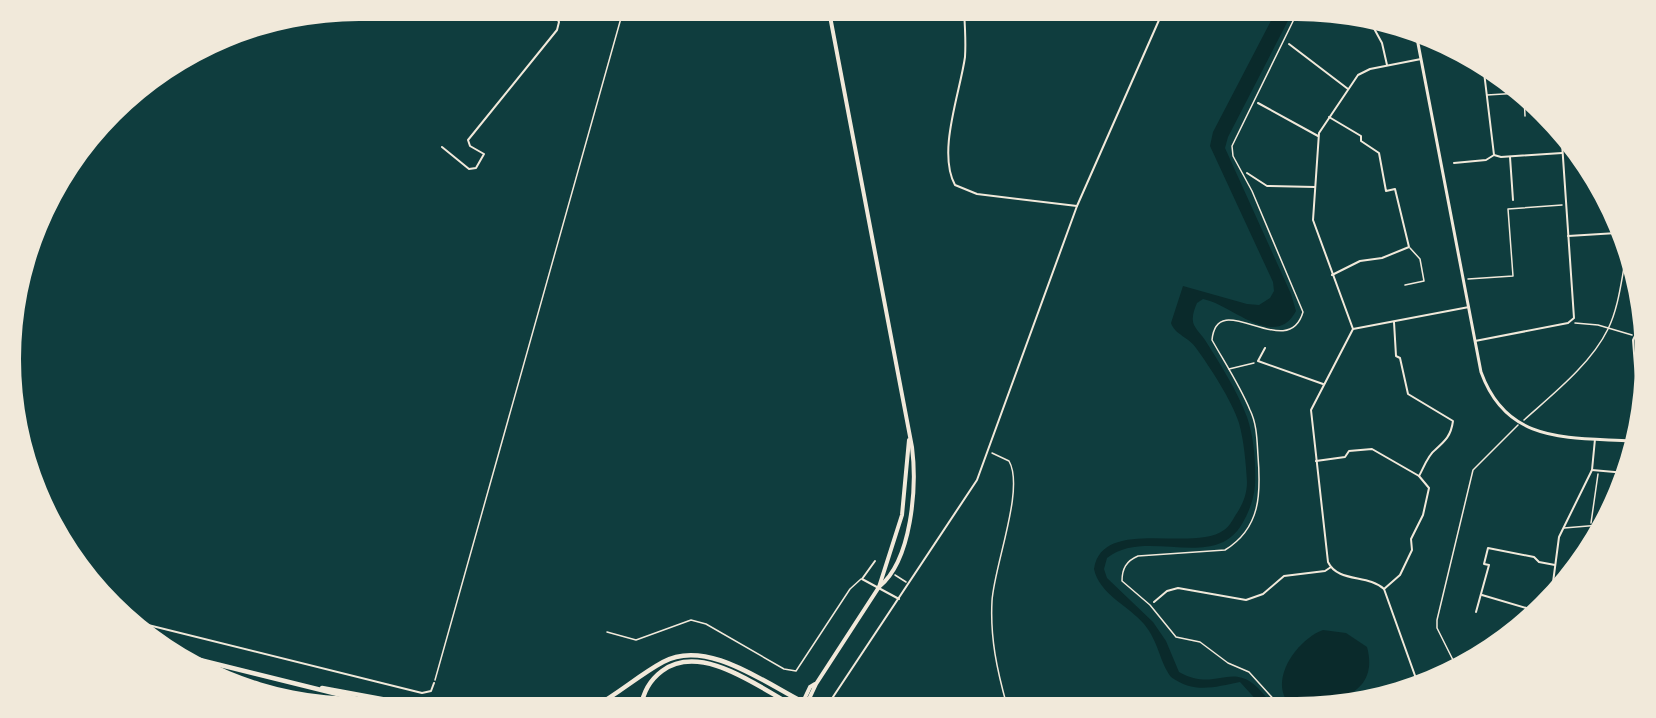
<svg xmlns="http://www.w3.org/2000/svg" width="1656" height="718" font-family="Inter,sans-serif">
  <rect width="100%" height="100%" fill="#0f3d3e"/>
  <!-- water -->
  <g fill="#0a2a2b">
    <path d="M1276 11H1293L1228 137 1225 148 1291 294 1296 311C1275 351 1231 304 1203 299L1197 303C1194 310 1191 318 1194 325 1197 331 1202 335 1205 340 1220 364 1237 390 1247 417 1254 437 1256 464 1255 485 1254 499 1249 512 1242 524 1214 572 1146 527 1107 558L1104 569 1107 578 1153 622 1166 641 1179 672C1222 696 1234 650 1272 705H1261L1240 682C1215 687 1194 694 1171 677 1159 661 1159 642 1144 624 1129 606 1099 594 1094 569 1102 516 1193 553 1224 530 1229 527 1232 521 1235 516 1242 506 1247 495 1247 482 1246 464 1244 441 1239 423 1232 401 1210 367 1196 348 1189 337 1175 335 1171 323L1183 286 1247 304 1259 305 1270 298 1274 291 1273 282 1210 146 1213 132Z"/>
    <path d="M1323 630 1346 633 1367 647C1381 698 1326 705 1290 705 1267 680 1298 639 1323 630Z"/>
  </g>
  <g fill="none" stroke-linecap="round" stroke-linejoin="round">
    <!-- path -->
    <g stroke="#f1e9da" stroke-width="1.5">
      <polyline points="1468,279 1513,276 1508,209 1562,205"/>
      <polyline points="1575,323 1598,325 1632,335"/>
      <polyline points="1229,369 1254,363"/>
      <path d="M1524 420C1553 394 1591 364 1608 329 1618 309 1621 283 1625 262"/>
      <path d="M992 453 1009 461C1025 489 994 566 992 601 990 638 997 670 1007 706"/>
      <polyline points="1591,523 1598,474"/>
      <polyline points="895,575 906,582"/>
      <polyline points="1456,666 1437,628 1437,620 1473,470 1518,425"/>
      <polyline points="435,680 623,11"/>
      <path d="M1279 705 1249 672 1228 663 1200 642 1176 637 1150 605 1122 581C1122 569 1126 561 1138 556L1225 550C1261 528 1261 493 1258 456 1257 441 1257 424 1250 410 1240 386 1225 363 1212 340 1217 286 1288 364 1303 312L1252 191 1233 156 1232 146 1298 11"/>
    </g>
    <!-- service -->
    <g stroke="#f1e9da" stroke-width="1.5">
      <polyline points="1487,95 1520,93"/>
      <polyline points="1524,95 1525,116"/>
      <polyline points="1405,285 1424,281 1420,259 1410,248"/>
      <polyline points="607,632 636,640 691,620 706,624 784,669 796,671 850,589 861,579"/>
    </g>
    <!-- pedestrian -->
    <polyline stroke="#f1e9da" stroke-width="1.5" points="1564,528 1600,525"/>
    <!-- minor -->
    <g stroke="#f1e9da" stroke-width="2">
      <path d="M964 11C965 26 966 42 965 57 960 93 937 152 955 185L977 194 1077 206"/>
      <polyline points="1371,23 1382,43 1387,65"/>
      <polyline points="1289,44 1348,89"/>
      <polyline points="1484,72 1494,155 1501,157 1562,153"/>
      <polyline points="1258,103 1318,136"/>
      <polyline points="1329,117 1361,136 1361,141 1379,153 1386,191 1395,189 1409,247 1382,258 1360,261 1332,275"/>
      <polyline points="442,147 469,169 476,168 484,154 470,146 468,140 557,30 559,22 553,11"/>
      <polyline points="1510,157 1513,200"/>
      <polyline points="1454,163 1486,160 1494,155"/>
      <polyline points="1247,173 1267,186 1315,187"/>
      <polyline points="1568,236 1617,233"/>
      <path d="M1394 322 1396 356 1400 358 1408 394 1453 421C1451 436 1445 441 1435 450 1428 455 1423 469 1419 476"/>
      <polyline points="1353,329 1313,220 1319,133 1358,75 1370,69 1421,59"/>
      <polyline points="1475,341 1568,323 1574,318 1562,143"/>
      <polyline points="1265,348 1258,361 1323,384"/>
      <polyline points="1637,392 1633,340 1635,336 1644,333"/>
      <polyline points="1316,461 1345,457 1349,451 1372,449 1419,476 1429,488 1423,515 1411,539 1412,550 1400,575 1384,589"/>
      <polyline points="1592,470 1626,473"/>
      <polyline points="875,561 862,579 899,599"/>
      <polyline points="1552,590 1559,537 1592,470 1595,439"/>
      <polyline points="1482,595 1533,610"/>
      <polyline points="1154,602 1167,591 1178,588 1246,600 1263,594 1284,576 1325,571 1331,567"/>
      <polyline points="1476,612 1489,565 1484,564 1488,548 1534,557 1539,562 1555,565"/>
      <polyline points="128,620 422,693 431,691 434,683"/>
      <path d="M1418 684 1384 589C1368 574 1338 583 1328 562L1311 410 1353 329 1469 307"/>
      <polyline points="827,706 977,480 1077,206 1163,11"/>
    </g>
    <!-- tertiary -->
    <path stroke="#f1e9da" stroke-width="3" d="M1416 33 1481 372C1507 444 1567 437 1631 441"/>
    <!-- secondary -->
    <g stroke="#f1e9da" stroke-width="4">
      <polyline points="879,587 902,515 909,440"/>
      <path d="M803 702 809 699 816 684 879 587C912 560 917 487 912 447L829 11"/>
      <polyline points="801,706 810,687 815,684"/>
    </g>
    <!-- motorway -->
    <g stroke="#f1e9da" stroke-width="4.5">
      <polyline points="192,658 390,707"/>
      <polyline points="237,683 283,695"/>
      <polyline points="322,688 425,707"/>
      <path d="M594 707C618 694 639 675 663 662 706 638 765 683 803 702"/>
      <path d="M641 707C643 693 650 680 662 671 701 642 758 687 794 706"/>
    </g>
  </g>
  <!-- crop -->
  <path d="M0 0H1656V718H0ZM359 21H1297A338 338 0 0 1 1635 359V359A338 338 0 0 1 1297 697H359A338 338 0 0 1 21 359V359A338 338 0 0 1 359 21Z" fill="#f1e9da" fill-rule="evenodd"/>
</svg>
